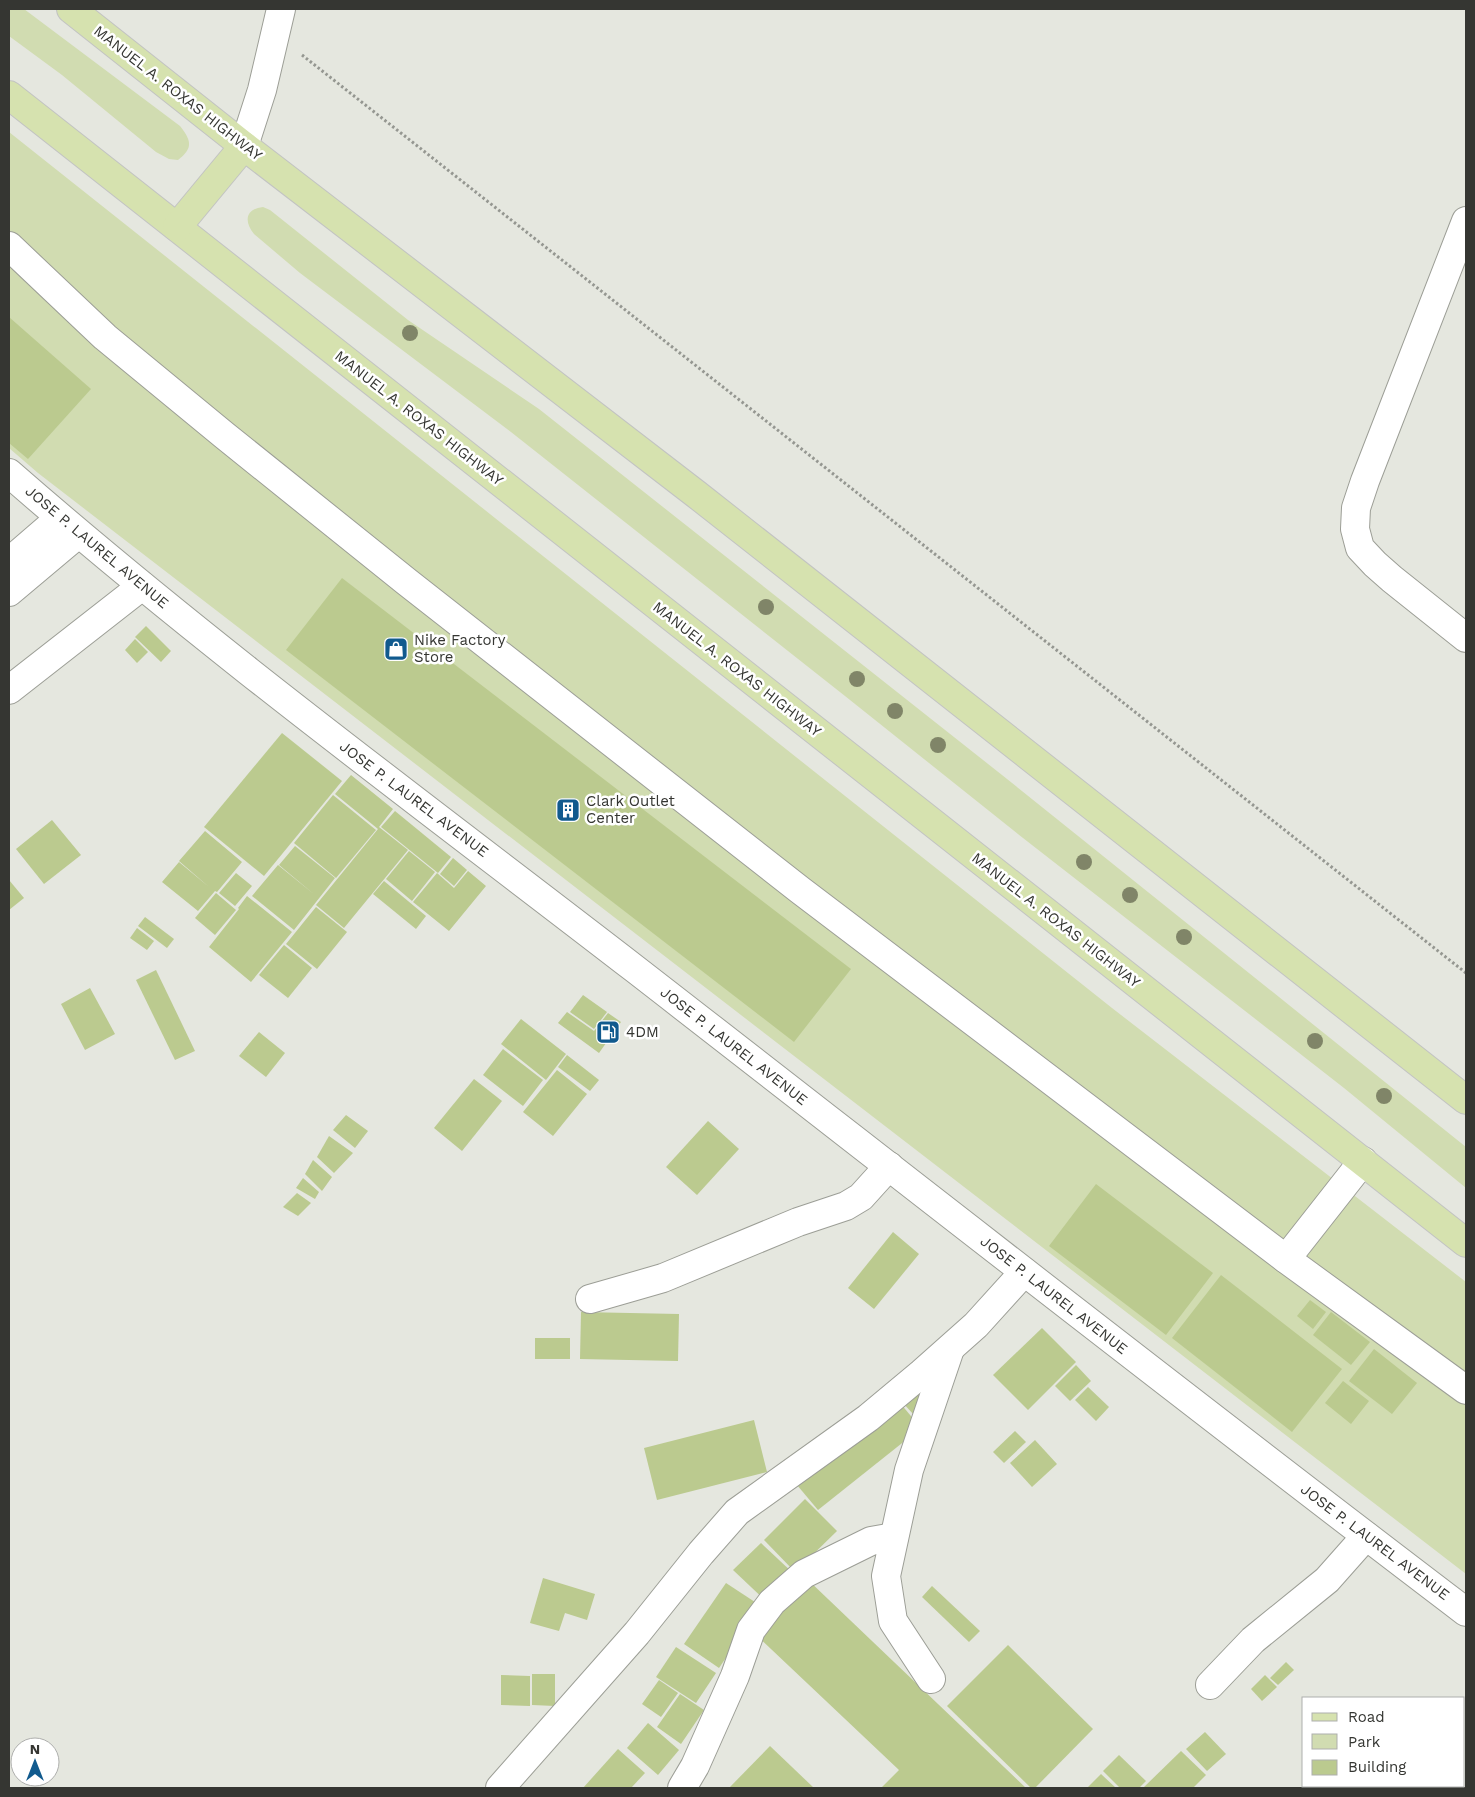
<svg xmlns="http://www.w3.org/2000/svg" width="1475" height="1797" font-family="'Work Sans',sans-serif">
  <rect width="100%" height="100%" fill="#e5e7df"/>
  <!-- green -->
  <g fill="#d1dcb1">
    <path d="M9 9H24L180 126C191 140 194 148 178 160L169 159 156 152 62 75 9 36Z"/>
    <polygon points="9,132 1112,1008 1466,1282 1466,1574 38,473 9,448"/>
    <path d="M263 207 270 210 408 320 539 409 1002 775 1466 1147V1188L1344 1088 1023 838 845 696 511 432 300 273 254 234C244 222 245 209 263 207Z"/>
  </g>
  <!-- building -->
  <g fill="#bbca8f">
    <polygon points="9,317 91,389 28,459 9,443"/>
    <polygon points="342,578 851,969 794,1042 286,650"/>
    <polygon points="146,626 171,651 161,662 135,637"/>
    <polygon points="135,639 148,652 137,663 125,650"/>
    <polygon points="282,733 342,781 264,876 204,827"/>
    <polygon points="351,775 393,809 379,827 408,850 344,928 316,905 378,829 335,794"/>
    <polygon points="333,795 376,830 336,878 294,843"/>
    <polygon points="395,811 451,857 438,873 381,827"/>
    <polygon points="52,820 81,855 44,884 16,849"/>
    <polygon points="205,831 242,862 217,892 215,891 198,911 162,882 179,862 209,887 179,861"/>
    <polygon points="295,846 335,878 294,930 252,896 278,865 315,895 279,865"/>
    <polygon points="409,851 435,872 412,901 386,879"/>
    <polygon points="453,858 467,870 454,886 440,874"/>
    <polygon points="468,871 486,886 449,931 413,902 437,873 454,888"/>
    <polygon points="236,873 252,886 235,906 219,893"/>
    <polygon points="9,880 24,898 9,910"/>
    <polygon points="384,881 426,916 416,929 373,894"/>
    <polygon points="216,893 236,910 215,935 195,918"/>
    <polygon points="247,896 292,932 251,982 209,947 239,909 238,908"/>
    <polygon points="316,907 347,932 317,969 286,944"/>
    <polygon points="145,917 174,939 167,948 138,926"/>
    <polygon points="137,928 154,941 147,950 130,938"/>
    <polygon points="284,945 312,968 288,998 259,975"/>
    <polygon points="156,970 195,1051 175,1060 136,980"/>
    <polygon points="90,988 115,1034 85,1050 61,1004"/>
    <polygon points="583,995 607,1012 594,1029 570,1012"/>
    <polygon points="567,1012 594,1031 608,1013 621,1022 599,1053 558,1023"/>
    <polygon points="521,1019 566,1054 546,1080 501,1044"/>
    <polygon points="259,1032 285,1053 266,1077 239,1056"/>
    <polygon points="503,1049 543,1080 523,1106 483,1075"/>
    <polygon points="567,1055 599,1080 590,1091 558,1067"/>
    <polygon points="557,1070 587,1094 553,1136 523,1112"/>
    <polygon points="474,1079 502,1101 462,1151 434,1128"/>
    <polygon points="346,1115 368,1131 355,1148 333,1130"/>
    <polygon points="708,1121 739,1149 697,1195 666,1167"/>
    <polygon points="329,1136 353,1153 334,1173 317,1157"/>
    <polygon points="313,1160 332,1177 322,1191 305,1174"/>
    <polygon points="303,1178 319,1192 315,1199 296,1188"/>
    <polygon points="1096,1184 1213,1273 1166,1335 1049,1246"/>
    <polygon points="297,1193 311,1203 298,1216 283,1207"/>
    <polygon points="893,1232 919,1254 874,1309 848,1288"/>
    <polygon points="1221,1275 1342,1369 1292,1432 1172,1338"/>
    <polygon points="1310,1300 1326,1312 1313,1329 1297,1316"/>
    <polygon points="581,1312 679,1314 678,1361 580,1359"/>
    <polygon points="1331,1312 1370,1342 1351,1365 1313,1335"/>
    <polygon points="1042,1328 1076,1362 1028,1410 993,1375"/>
    <rect x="535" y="1338" width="35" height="21"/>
    <polygon points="1374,1349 1417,1383 1392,1414 1349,1381"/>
    <polygon points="1076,1365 1091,1381 1070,1401 1055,1386"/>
    <polygon points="1343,1381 1369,1401 1351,1424 1325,1403"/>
    <polygon points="919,1385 931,1399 914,1415 902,1402"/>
    <polygon points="1088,1387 1109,1407 1096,1421 1075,1400"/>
    <polygon points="900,1403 921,1428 818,1510 797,1485"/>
    <polygon points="754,1420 767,1472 657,1500 644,1448"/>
    <polygon points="1015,1431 1026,1442 1004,1463 993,1452"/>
    <polygon points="1035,1440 1057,1464 1032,1487 1010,1463"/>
    <polygon points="805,1499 837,1531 795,1572 764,1540"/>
    <polygon points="761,1543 794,1574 767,1602 733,1570"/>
    <polygon points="543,1578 595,1594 587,1620 565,1613 559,1631 530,1623"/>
    <polygon points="806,1578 1026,1788 881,1788 899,1770 754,1633"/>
    <polygon points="726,1583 761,1606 719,1668 684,1644"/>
    <polygon points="932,1586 980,1631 969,1642 922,1597"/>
    <polygon points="1008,1645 1093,1729 1035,1788 1031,1788 947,1706"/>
    <polygon points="676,1647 716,1673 696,1703 656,1677"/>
    <polygon points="1286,1662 1294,1670 1278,1685 1270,1678"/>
    <polygon points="532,1674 555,1674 555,1706 532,1705"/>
    <polygon points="501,1675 530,1676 530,1706 501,1705"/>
    <polygon points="1265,1675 1277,1687 1262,1701 1251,1689"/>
    <polygon points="659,1680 678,1693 661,1717 642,1704"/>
    <polygon points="680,1694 704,1710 681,1744 657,1727"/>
    <polygon points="648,1723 679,1750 658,1775 627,1748"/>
    <polygon points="1205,1732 1226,1754 1207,1771 1186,1749"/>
    <polygon points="770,1746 814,1788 729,1788"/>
    <polygon points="618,1749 645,1773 631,1788 583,1788"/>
    <polygon points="1181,1751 1206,1775 1193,1788 1143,1788"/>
    <polygon points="1119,1755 1146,1781 1139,1788 1120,1788 1103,1771"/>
    <polygon points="1101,1774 1116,1788 1087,1788"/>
  </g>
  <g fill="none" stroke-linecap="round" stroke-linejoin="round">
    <!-- minor casing -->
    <g stroke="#9c9e96" stroke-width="30">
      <g id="minor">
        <polyline points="244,146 262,90 281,9"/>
        <polyline points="1466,221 1365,481 1356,508 1355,529 1360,548 1375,564 1392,579 1466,638"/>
        <polyline points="9,246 105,337 224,435 407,582 800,890 1286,1259 1466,1390"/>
        <path d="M9 473C209 648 424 806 635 969 912 1184 1187 1400 1466 1612"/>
        <polyline points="9,562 60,518"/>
        <polyline points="9,592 78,534"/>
        <polyline points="9,690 142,586"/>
        <polyline points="1286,1259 1363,1161"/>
        <polyline points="590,1299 663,1278 798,1222 846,1206 861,1197 889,1166"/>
        <polyline points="931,1679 893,1621 886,1576 909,1470 950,1349"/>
        <polyline points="1210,1685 1253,1640 1327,1580 1366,1536"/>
        <polyline points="500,1788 637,1633 701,1553 737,1512 868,1418 922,1373 976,1325 1024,1272"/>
        <polyline points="682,1788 695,1766 735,1676 751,1630 772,1602 804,1574 871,1541 894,1537"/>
      </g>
    </g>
    <!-- major casing -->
    <g stroke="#c2c3c2" stroke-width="30">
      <g id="major">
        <polyline points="71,9 244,146 696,494 1466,1100"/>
        <polyline points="9,95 1466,1243"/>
        <polyline points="177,227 244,146"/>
      </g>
    </g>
    <!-- path -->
    <polyline stroke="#959791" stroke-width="3" stroke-dasharray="2.5 2.5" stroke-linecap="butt" points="302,55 1466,973"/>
    <!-- minor -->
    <use href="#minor" stroke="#fff" stroke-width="28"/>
    <!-- major -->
    <use href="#major" stroke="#d6e2af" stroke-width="28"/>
  </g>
  <!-- trees -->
  <g fill="#808568">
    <circle cx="410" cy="333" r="8"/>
    <circle cx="766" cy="607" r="8"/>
    <circle cx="857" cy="679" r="8"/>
    <circle cx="895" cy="711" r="8"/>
    <circle cx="938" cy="745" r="8"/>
    <circle cx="1084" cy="862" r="8"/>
    <circle cx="1130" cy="895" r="8"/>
    <circle cx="1184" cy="937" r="8"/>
    <circle cx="1315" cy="1041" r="8"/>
    <circle cx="1384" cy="1096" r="8"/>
  </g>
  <!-- icons -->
  <defs>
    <g id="shop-square" transform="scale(1.25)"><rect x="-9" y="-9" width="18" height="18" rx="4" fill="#115a8e" stroke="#fff"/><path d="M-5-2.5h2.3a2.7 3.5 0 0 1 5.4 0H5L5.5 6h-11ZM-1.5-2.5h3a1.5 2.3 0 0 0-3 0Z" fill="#fff"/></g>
    <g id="building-square" transform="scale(1.25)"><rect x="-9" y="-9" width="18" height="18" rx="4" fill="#115a8e" stroke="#fff"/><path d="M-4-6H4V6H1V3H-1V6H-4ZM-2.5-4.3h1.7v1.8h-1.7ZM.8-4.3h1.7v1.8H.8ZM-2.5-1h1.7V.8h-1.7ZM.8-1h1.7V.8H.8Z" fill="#fff"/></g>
    <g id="fuel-square" transform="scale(1.25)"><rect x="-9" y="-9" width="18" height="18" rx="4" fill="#115a8e" stroke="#fff"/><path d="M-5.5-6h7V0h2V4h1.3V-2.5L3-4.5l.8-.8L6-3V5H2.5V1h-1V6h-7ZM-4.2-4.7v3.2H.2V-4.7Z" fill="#fff"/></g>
  </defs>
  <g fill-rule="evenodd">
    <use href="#shop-square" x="396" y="649"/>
    <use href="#building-square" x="568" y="810"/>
    <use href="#fuel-square" x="608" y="1032"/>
  </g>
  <g text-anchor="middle" stroke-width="5" stroke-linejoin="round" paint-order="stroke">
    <!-- street labels -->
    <g font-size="15" fill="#353632" stroke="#fff">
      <text transform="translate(178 93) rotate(38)" y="5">MANUEL A. ROXAS HIGHWAY</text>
      <text transform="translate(419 418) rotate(38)" y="5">MANUEL A. ROXAS HIGHWAY</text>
      <text transform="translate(97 547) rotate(40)" y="5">JOSE P. LAUREL AVENUE</text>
      <text transform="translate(737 669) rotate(38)" y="5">MANUEL A. ROXAS HIGHWAY</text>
      <text transform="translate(414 799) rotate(37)" y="5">JOSE P. LAUREL AVENUE</text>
      <text transform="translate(1056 920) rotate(38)" y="5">MANUEL A. ROXAS HIGHWAY</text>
      <text transform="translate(734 1046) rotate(38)" y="5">JOSE P. LAUREL AVENUE</text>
      <text transform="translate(1054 1295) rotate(38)" y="5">JOSE P. LAUREL AVENUE</text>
      <text transform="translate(1375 1542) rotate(37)" y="5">JOSE P. LAUREL AVENUE</text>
    </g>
    <!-- poi labels -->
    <g font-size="15" fill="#353632" stroke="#fff" text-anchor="start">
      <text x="414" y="645">Nike Factory<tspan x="414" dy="17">Store</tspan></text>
      <text x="586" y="806">Clark Outlet<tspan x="586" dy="17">Center</tspan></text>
      <text x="626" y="1037">4DM</text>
    </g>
  </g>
  <!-- border -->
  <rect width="1475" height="1797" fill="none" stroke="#353632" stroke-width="20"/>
  <!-- legend -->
  <rect x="1302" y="1697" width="162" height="90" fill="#ffffff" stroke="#aeafad"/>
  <rect x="1312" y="1713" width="25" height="8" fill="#d6e2af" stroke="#aeafad"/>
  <text x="1348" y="1722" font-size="15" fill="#353632">Road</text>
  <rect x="1312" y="1734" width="25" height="15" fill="#d1dcb1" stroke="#aeafad"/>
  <text x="1348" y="1747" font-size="15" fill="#353632">Park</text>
  <rect x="1312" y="1760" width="25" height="15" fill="#bbca8f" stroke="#aeafad"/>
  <text x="1348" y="1772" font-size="15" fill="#353632">Building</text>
  <!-- north arrow -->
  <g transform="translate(35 1762)"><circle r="24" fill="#ffffff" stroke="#aeafad"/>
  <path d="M0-4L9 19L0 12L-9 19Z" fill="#115a8e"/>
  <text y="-8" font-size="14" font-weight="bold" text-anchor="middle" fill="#353632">N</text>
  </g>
</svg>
